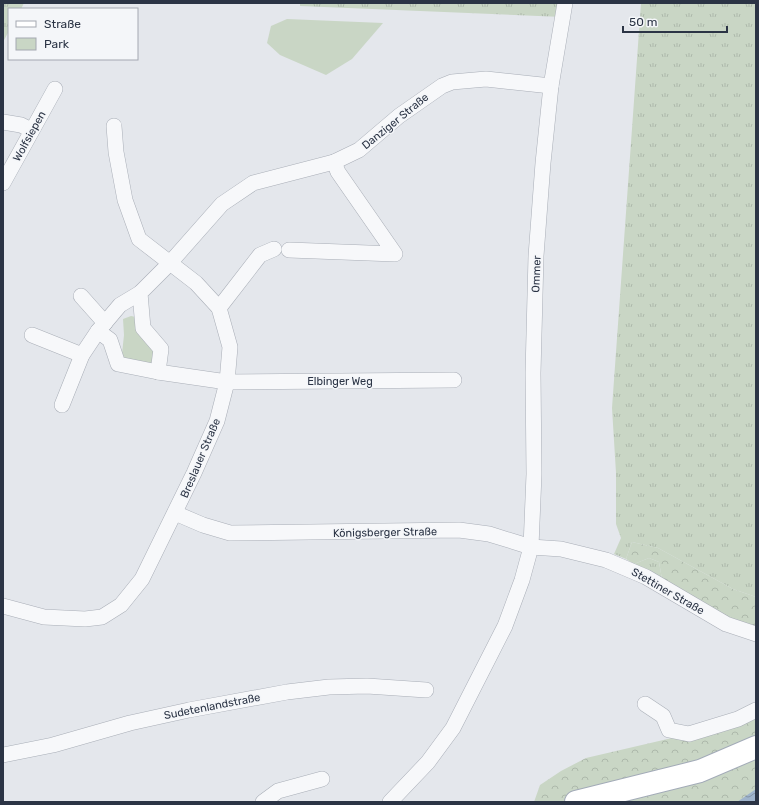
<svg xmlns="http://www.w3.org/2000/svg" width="759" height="805" font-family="Rubik,sans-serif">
  <defs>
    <pattern id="grass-tufts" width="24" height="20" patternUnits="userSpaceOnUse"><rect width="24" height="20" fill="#c9d6c5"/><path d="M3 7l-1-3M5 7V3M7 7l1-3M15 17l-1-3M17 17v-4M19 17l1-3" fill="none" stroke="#adb8ab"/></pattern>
    <pattern id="forest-crowns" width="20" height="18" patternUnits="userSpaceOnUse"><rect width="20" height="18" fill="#c9d6c5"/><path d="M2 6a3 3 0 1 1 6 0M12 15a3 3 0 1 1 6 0" fill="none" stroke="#adb8ab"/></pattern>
    <pattern id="water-waves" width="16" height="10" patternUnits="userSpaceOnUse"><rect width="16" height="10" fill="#9fb4cc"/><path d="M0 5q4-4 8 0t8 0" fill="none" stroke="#8293a7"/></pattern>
  </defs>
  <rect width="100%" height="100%" fill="#e4e7ec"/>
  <!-- grass -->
  <g fill="url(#grass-tufts)">
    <polygon points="3,3 24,3 21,9 9,9 9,31 3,42"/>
    <polygon points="300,3 565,3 563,17 300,6"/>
    <polygon points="641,3 756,3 756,597 733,589 658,548 632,542 626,559 614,554 621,538 616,524 616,473 612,408"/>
    <polygon points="649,558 659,562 662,579 634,564"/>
  </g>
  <!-- forest -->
  <g fill="url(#forest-crowns)">
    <polygon points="632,542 658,548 733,589 756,597 756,627 737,622 662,579 659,562 649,558 634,564 626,559"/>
    <polygon points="756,710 756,802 534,802 540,785 561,771 586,758 689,734"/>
  </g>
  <!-- green -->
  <g fill="#c9d6c5">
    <polygon points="287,19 383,23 352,59 326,75 280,55 267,43 271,26"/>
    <polygon points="131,316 136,317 155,347 154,363 121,363 124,335 123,319"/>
  </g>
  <!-- water -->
  <polygon fill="url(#water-waves)" points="756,789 756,802 737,802"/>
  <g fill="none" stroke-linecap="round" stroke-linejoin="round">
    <!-- street casing -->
    <g stroke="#a9aeb7" stroke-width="16">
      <g id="street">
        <polyline points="3,122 21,125 31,130"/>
        <polyline points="3,183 55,89"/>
        <polyline points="289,250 395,254 338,172 334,162"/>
        <polyline points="81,296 105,323"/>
        <polyline points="219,308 260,255 274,249"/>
        <polyline points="98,331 110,340 118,364 158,372"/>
        <polyline points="32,335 82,355"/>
        <polyline points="454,380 227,382 158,372 161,349 143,328 140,293 169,264 222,204 253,183 334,162 359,150 399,116 442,86 452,82 486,79 551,86"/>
        <polyline points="62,405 82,355 98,331 120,305 140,293"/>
        <polyline points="175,513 203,525 230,533 459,530 489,534 531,547 561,549 606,560 646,577 726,624 756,634"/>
        <polyline points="3,606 44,617 85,619 102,617 121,605 142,579 194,473 217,421 227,382 230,347 219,308 196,283 139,239 125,200 116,152 114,126"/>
        <polyline points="645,704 663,716 669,730 689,734 738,719 756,710"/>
        <polyline points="3,755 53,745 130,723 189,710 287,692 329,687 367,686 426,690"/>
        <polyline points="263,802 278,791 322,779"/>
        <polyline points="390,802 428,762 453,728 505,626 522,580 531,547 534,474 533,373 536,256 543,163 551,86 565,3"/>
      </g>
    </g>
    <!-- primary casing -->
    <g stroke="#a3abb8" stroke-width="24">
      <polyline id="primary" points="576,802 700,771 756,747"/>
    </g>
    <!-- street -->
    <use href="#street" stroke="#f7f8fa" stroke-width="15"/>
    <!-- primary -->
    <use href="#primary" stroke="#fff" stroke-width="22"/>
  </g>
  <g text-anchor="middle" stroke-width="3" stroke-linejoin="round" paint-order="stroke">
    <!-- street labels -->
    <g font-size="11" fill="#2b3445" stroke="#f4f6f9">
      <text transform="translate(395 121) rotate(-39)" y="4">Danziger Straße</text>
      <text transform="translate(29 136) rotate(-61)" y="4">Wolfsiepen</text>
      <text transform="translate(536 274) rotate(-88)" y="4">Ommer</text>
      <text x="340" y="385">Elbinger Weg</text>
      <text transform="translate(200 458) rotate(-67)" y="4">Breslauer Straße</text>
      <text transform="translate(385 532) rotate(-1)" y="4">Königsberger Straße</text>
      <text transform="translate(668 591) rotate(30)" y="4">Stettiner Straße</text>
      <text transform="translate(212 706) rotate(-11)" y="4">Sudetenlandstraße</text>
    </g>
  </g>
  <!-- border -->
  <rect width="759" height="805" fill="none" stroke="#2b3445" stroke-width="8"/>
  <!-- legend -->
  <rect x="8" y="8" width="130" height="52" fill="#f4f6f9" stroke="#a4a8b1"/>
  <rect x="16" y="21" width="20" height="6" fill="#ffffff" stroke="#a4a8b1"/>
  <text x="44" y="28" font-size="12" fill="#2b3445">Straße</text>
  <rect x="16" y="38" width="20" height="12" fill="#c9d6c5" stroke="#a4a8b1"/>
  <text x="44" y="48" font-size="12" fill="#2b3445">Park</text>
  <!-- scale -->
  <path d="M623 26v6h104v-6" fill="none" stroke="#2b3445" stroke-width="2"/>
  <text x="629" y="26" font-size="12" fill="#2b3445" stroke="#f4f6f9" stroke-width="3" paint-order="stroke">50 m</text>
</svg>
